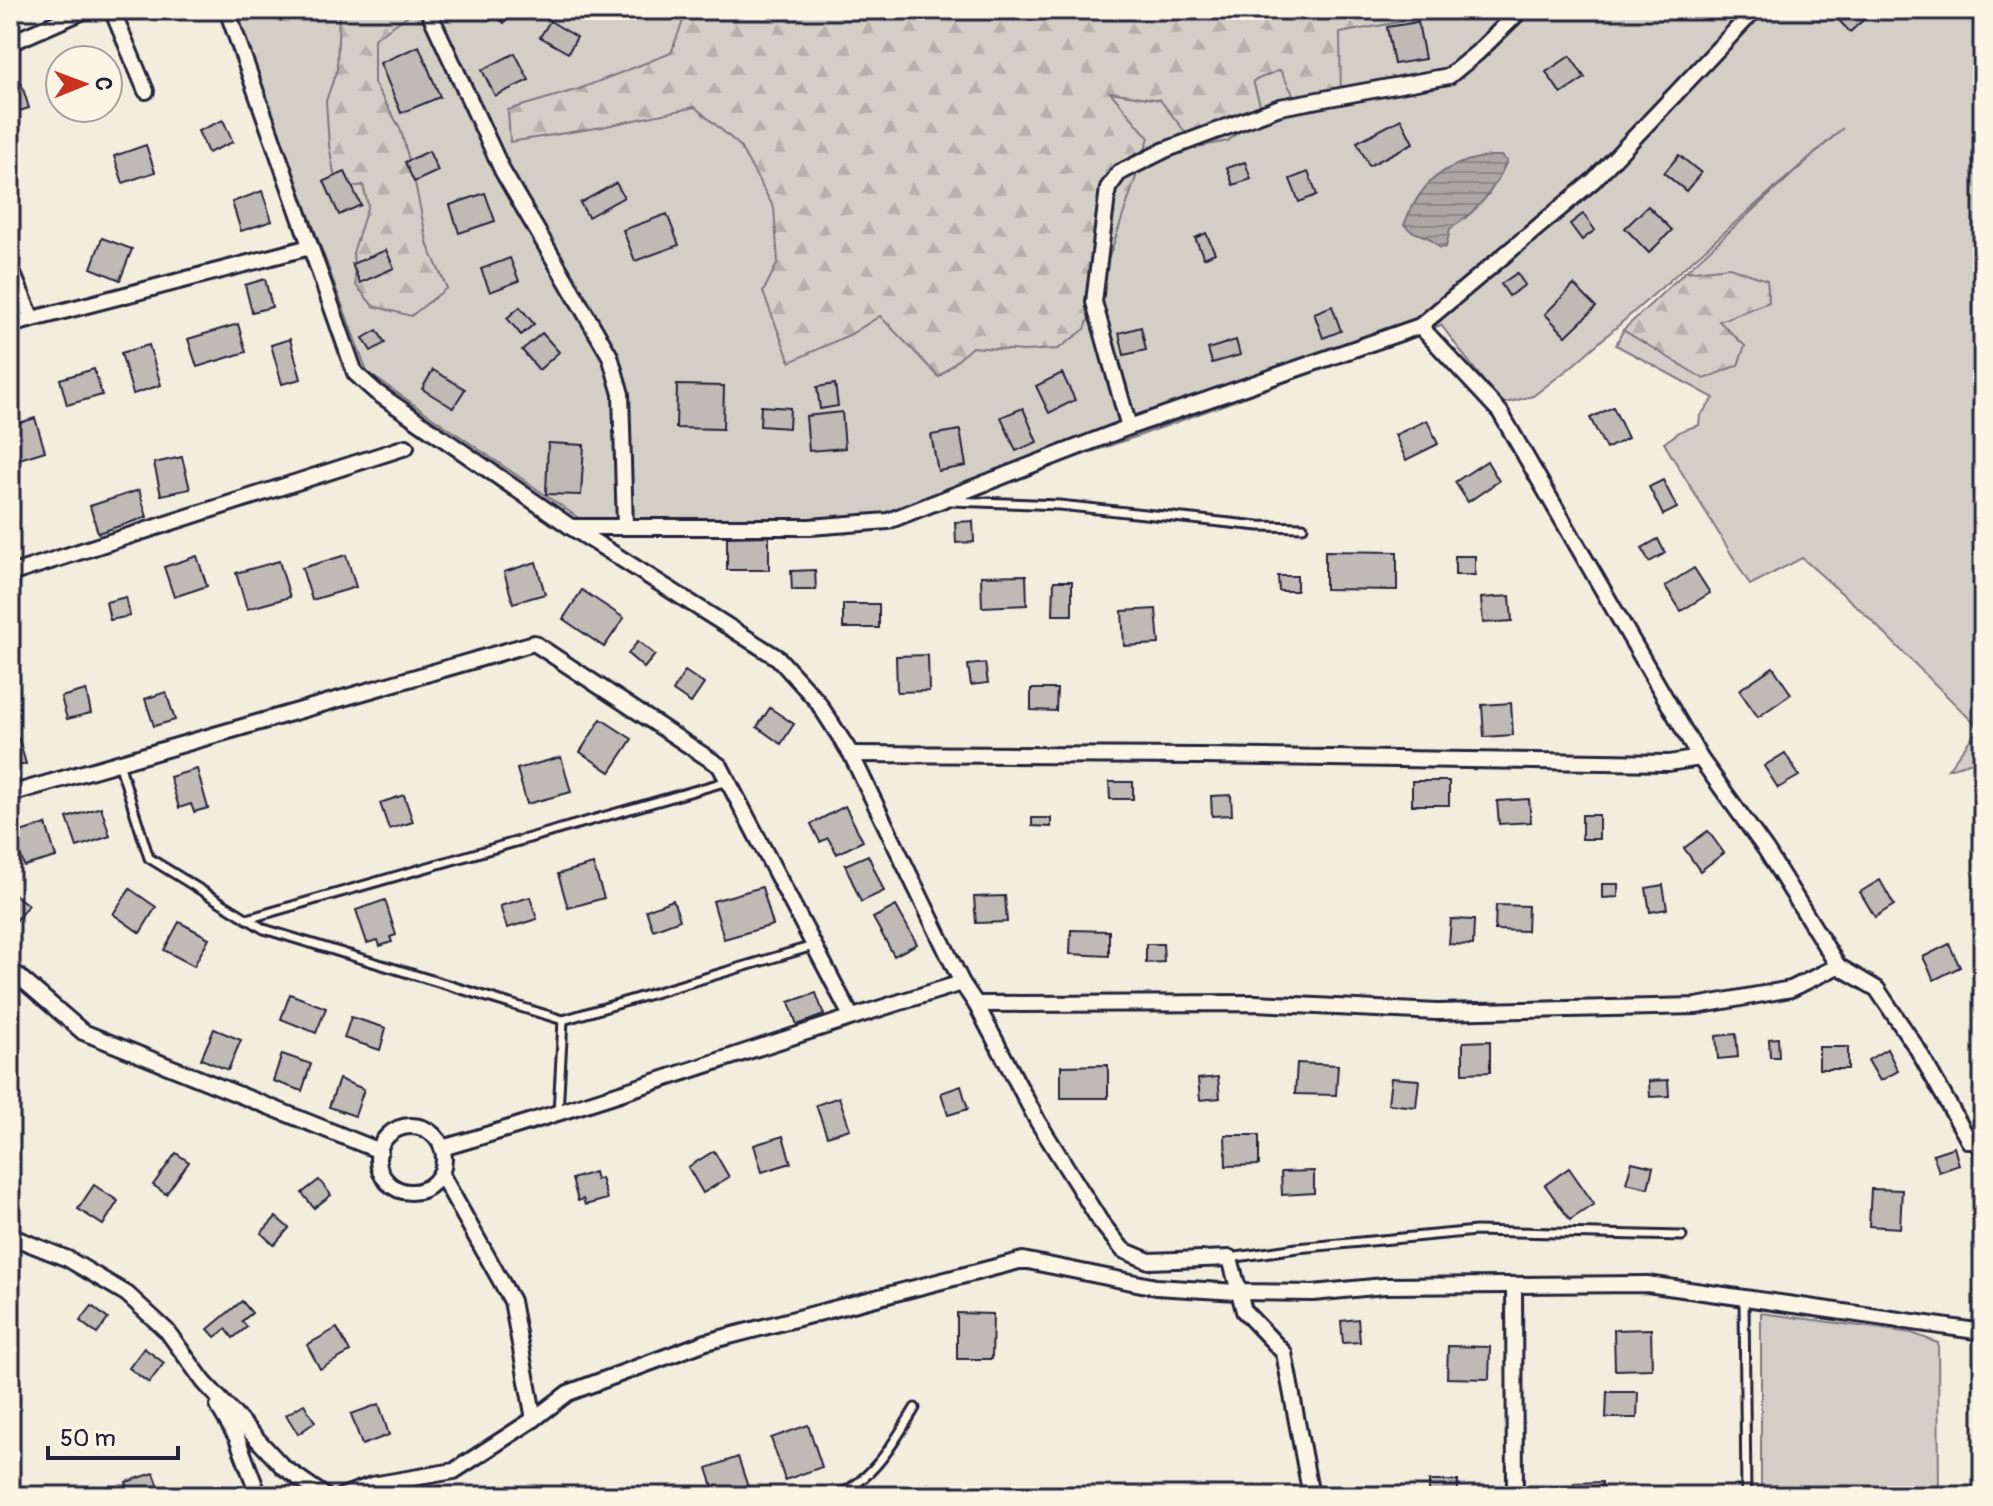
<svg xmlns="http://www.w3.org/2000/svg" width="1993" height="1506" font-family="Pangolin,sans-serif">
  <defs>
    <pattern id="forest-firs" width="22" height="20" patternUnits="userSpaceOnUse" patternTransform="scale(2)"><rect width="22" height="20" fill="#d4cfc6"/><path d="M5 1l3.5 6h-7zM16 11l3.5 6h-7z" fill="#b6b1ab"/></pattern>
    <pattern id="water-rules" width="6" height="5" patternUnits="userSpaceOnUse" patternTransform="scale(2)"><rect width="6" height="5" fill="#aca7a6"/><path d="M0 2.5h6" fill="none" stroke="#8c8888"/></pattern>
  </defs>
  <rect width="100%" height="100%" fill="#f3edde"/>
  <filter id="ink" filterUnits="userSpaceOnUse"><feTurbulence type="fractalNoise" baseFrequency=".0125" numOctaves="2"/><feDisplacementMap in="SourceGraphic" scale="16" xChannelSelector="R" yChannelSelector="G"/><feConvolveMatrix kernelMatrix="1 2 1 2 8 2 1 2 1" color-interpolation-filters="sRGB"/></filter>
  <g filter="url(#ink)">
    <!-- green -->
    <g fill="#d4cfc6" stroke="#7b7880" stroke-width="2">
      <polygon points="233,10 1983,10 1983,759 1948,769 1979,728 1863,612 1802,558 1750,585 1664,443 1681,431 1699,425 1700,416 1714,398 1616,345 1623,330 1704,378 1719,321 1704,271 1685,272 1843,128 1571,367 1533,396 1501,404 1441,325 1144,434 894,519 664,526 583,521 367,372"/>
      <polygon points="1761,1313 1912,1333 1938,1343 1939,1496 1761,1496"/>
    </g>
    <!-- forest -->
    <g fill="url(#forest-firs)" stroke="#7b7880" stroke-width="2">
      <polygon points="339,10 409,10 410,14 374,39 374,83 400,128 414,178 428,246 447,288 411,316 373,306 356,285 353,253 368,205 363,185 337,190 329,145 326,101 337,69"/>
      <polygon points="687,10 1433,10 1399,22 1340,33 1341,105 1300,107 1280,70 1253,81 1262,111 1228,141 1197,147 1160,100 1110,92 1149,138 1085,329 1058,349 1023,351 972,347 939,377 880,316 851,334 790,362 763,292 778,262 774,208 739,145 695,107 602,127 510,142 508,110 579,89 671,53"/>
      <polygon points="1729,267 1767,280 1769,302 1719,321 1745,346 1738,365 1704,379 1623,330 1685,272"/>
    </g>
    <!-- water -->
    <path fill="url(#water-rules)" stroke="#75727b" stroke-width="2" d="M1491 156H1501L1507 161C1493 192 1478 211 1450 229L1446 247 1440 248 1429 238 1411 231 1404 225C1421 182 1444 162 1491 156Z"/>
    <!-- building -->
    <g fill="#bfbab6" stroke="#22223b" stroke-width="2">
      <polygon points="13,10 19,26 10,29 10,11"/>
      <polygon points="489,10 515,10 504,23"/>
      <polygon points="1833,10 1874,10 1850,32 1831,12"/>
      <polygon points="550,21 577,37 568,53 540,37"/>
      <polygon points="1418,22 1425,59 1394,64 1387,27"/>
      <polygon points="419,46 440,97 401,113 380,63"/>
      <polygon points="515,53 529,80 495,96 482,70"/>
      <polygon points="1570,56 1585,78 1561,94 1546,72"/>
      <polygon points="20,79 29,108 10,114 10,82"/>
      <polygon points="1401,119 1413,143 1369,166 1357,142"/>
      <polygon points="223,120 233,142 208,153 198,131"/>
      <polygon points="146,145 155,172 123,183 114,156"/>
      <polygon points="429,151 438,171 414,182 405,162"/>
      <polygon points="1679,155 1701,173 1686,191 1664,173"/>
      <polygon points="1245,162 1251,179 1233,185 1227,168"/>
      <polygon points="345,172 361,205 339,215 324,181"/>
      <polygon points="1308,172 1317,195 1299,202 1290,179"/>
      <polygon points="616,183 624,197 588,217 580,203"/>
      <polygon points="262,191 272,221 241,231 232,202"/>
      <polygon points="485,193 495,221 459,233 450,205"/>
      <polygon points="1648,206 1672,230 1649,253 1625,228"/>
      <polygon points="667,214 679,245 635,261 623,230"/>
      <polygon points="1583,214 1595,230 1582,240 1570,224"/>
      <polygon points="1206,233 1215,253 1204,258 1195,238"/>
      <polygon points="102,238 132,249 120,280 91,268"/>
      <polygon points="386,250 394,268 360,283 352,264"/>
      <polygon points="510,258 519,281 490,292 481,269"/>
      <polygon points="1517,273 1525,285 1509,296 1501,284"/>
      <polygon points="265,279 272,307 252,312 245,285"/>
      <polygon points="1574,285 1596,307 1566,336 1545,314"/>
      <polygon points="1332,306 1341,331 1323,338 1314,313"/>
      <polygon points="520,307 534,324 521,335 507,318"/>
      <polygon points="238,324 246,352 197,367 188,339"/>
      <polygon points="1141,327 1146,350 1124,355 1119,333"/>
      <polygon points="377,330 385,343 371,351 363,338"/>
      <polygon points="542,333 559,352 539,370 522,350"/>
      <polygon points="290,339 301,379 282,384 271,345"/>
      <polygon points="1236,340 1240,355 1212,363 1208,349"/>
      <polygon points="149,345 161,385 133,394 121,353"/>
      <polygon points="94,369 102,395 67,405 60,379"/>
      <polygon points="433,370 465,389 453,408 422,389"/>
      <polygon points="1062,373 1075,400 1049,413 1036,386"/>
      <polygon points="835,384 838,406 820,409 817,387"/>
      <polygon points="677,385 724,386 723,429 676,428"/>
      <polygon points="761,406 790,408 789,428 760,426"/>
      <polygon points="1613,407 1628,438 1606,449 1590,418"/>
      <polygon points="1023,408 1037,442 1016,451 1001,417"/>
      <polygon points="842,412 845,448 809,451 806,416"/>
      <polygon points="35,418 45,451 10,462 10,426"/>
      <polygon points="1427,420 1438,444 1406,460 1395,435"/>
      <polygon points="960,430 966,466 938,471 931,435"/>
      <polygon points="548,443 584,445 581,495 546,494"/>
      <polygon points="182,457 190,489 161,495 154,463"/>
      <polygon points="1487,461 1499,481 1468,502 1455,482"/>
      <polygon points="1663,480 1677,508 1663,515 1649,487"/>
      <polygon points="139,490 147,517 98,533 90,506"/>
      <polygon points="973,521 974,542 956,543 955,522"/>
      <polygon points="769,536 769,570 727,570 727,537"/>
      <polygon points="1658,539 1665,553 1649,562 1642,548"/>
      <polygon points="1325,551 1397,552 1397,590 1325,589"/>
      <polygon points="346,555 356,587 312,600 302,568"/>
      <polygon points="197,556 207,586 174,597 164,567"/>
      <rect x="1455" y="556" width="20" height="19"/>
      <polygon points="279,561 290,597 247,609 236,573"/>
      <polygon points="536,562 545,594 513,603 504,572"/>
      <polygon points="1694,568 1710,593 1681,611 1665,586"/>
      <polygon points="815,570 816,590 792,590 791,571"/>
      <polygon points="1026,575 1027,605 982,607 981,576"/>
      <polygon points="1278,576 1297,576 1297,591 1279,591"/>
      <polygon points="1054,581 1072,581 1072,615 1053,615"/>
      <polygon points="582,590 624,618 604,647 563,619"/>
      <polygon points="1510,596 1512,621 1483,623 1481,598"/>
      <polygon points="126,597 130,616 110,620 106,602"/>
      <rect x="843" y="604" width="36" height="24"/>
      <polygon points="1156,609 1159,644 1124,646 1122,611"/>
      <polygon points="638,641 655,655 644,668 628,654"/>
      <polygon points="928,655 929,691 897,692 896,656"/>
      <polygon points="985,663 988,683 971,685 968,665"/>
      <polygon points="1773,667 1791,694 1758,717 1739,690"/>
      <polygon points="685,671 704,684 691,703 673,691"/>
      <polygon points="1031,689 1057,689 1056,711 1031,710"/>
      <polygon points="86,690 91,713 67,719 61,697"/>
      <polygon points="166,692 175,720 154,726 145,699"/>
      <polygon points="1511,703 1513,735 1484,737 1482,705"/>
      <polygon points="770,708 794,724 781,744 757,727"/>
      <polygon points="601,719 632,739 610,772 580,752"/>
      <polygon points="19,739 26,764 10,768 10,742"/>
      <polygon points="1785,753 1799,776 1778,788 1764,766"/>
      <polygon points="561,757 571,792 527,804 517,769"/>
      <polygon points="197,769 208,808 194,812 191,804 179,808 170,777"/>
      <rect x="1412" y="781" width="37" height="24"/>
      <polygon points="1109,782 1133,782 1133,799 1110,799"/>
      <polygon points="404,795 413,822 389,829 380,803"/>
      <polygon points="1231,795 1232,815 1212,816 1211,796"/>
      <polygon points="1529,799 1531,822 1499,824 1497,801"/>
      <polygon points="845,806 863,841 837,854 828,838 820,842 811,824"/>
      <polygon points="101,807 110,836 77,847 67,818"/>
      <rect x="1582" y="815" width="17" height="24"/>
      <polygon points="1032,818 1051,818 1051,827 1032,826"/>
      <polygon points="46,824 56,857 24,866 14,834"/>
      <polygon points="1708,831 1724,853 1700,871 1684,848"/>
      <polygon points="868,855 884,891 861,902 845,865"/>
      <polygon points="593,864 604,898 568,908 558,874"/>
      <polygon points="1880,880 1894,905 1875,917 1860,892"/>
      <polygon points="1602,884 1618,884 1618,897 1602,898"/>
      <polygon points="1663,885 1667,909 1650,912 1646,888"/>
      <polygon points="762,887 773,925 724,939 713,901"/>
      <polygon points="130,889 156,907 140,933 113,914"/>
      <polygon points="10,891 28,905 10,929"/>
      <polygon points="1005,896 1007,922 976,923 974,897"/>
      <polygon points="530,897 537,919 507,928 500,906"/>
      <polygon points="385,900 396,935 390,937 392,942 380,946 378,940 367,943 356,910"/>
      <polygon points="673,900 680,920 653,930 646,910"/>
      <polygon points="1496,905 1528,906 1527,931 1495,930"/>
      <polygon points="896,906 917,944 894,956 873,918"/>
      <polygon points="1451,919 1474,920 1473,945 1449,944"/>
      <polygon points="179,922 209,938 194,966 164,950"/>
      <polygon points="1071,930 1109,931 1109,956 1070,954"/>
      <polygon points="1146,944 1163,944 1164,962 1146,963"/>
      <polygon points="1949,944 1960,967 1934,980 1923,957"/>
      <polygon points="816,993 824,1015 797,1025 789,1002"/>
      <polygon points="290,994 326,1008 316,1033 281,1019"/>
      <polygon points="351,1017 386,1028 380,1050 344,1038"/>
      <polygon points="214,1029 241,1040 228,1070 201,1059"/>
      <polygon points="1736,1034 1738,1057 1718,1059 1716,1036"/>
      <polygon points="1778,1038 1779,1057 1770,1057 1769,1039"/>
      <polygon points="1490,1041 1490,1072 1463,1073 1463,1042"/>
      <rect x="1819" y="1047" width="29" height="22"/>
      <polygon points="1887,1049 1898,1071 1880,1081 1868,1060"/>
      <polygon points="282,1054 311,1064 302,1091 273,1081"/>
      <polygon points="1297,1063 1338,1065 1336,1095 1295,1094"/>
      <polygon points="1108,1065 1108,1098 1061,1098 1061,1066"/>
      <polygon points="1218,1077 1220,1098 1200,1100 1198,1079"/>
      <polygon points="1391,1078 1419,1080 1416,1107 1388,1104"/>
      <polygon points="339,1079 364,1089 355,1116 329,1107"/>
      <polygon points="1668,1080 1669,1096 1650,1097 1649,1081"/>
      <polygon points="961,1086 968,1109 948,1115 941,1093"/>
      <polygon points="839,1097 850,1129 827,1136 816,1105"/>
      <polygon points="1225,1135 1259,1135 1259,1165 1226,1166"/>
      <polygon points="783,1136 791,1163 762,1172 754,1145"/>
      <polygon points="1954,1147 1959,1165 1939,1172 1933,1154"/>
      <polygon points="714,1151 729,1177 703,1193 688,1167"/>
      <polygon points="176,1153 189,1162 166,1194 153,1185"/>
      <polygon points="1632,1162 1653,1167 1648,1188 1626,1183"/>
      <polygon points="1569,1168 1594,1204 1570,1220 1545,1185"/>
      <polygon points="1314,1171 1314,1193 1282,1195 1281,1172"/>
      <polygon points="594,1172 596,1180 601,1178 607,1199 585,1205 583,1199 578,1201 572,1179"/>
      <polygon points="319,1180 331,1195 314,1208 302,1193"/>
      <polygon points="94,1185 118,1201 103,1225 78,1209"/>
      <polygon points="1871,1189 1902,1190 1900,1228 1869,1226"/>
      <polygon points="276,1217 289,1228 274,1245 261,1233"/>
      <polygon points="242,1301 252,1313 242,1321 247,1327 233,1338 226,1329 215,1337 208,1329"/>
      <polygon points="92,1306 108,1319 97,1334 80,1321"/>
      <polygon points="957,1313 993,1314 992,1359 957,1359"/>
      <polygon points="1358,1319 1360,1342 1343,1343 1341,1321"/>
      <polygon points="337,1328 350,1352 320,1369 307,1345"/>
      <polygon points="1651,1329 1652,1369 1615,1370 1614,1330"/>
      <polygon points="1448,1346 1490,1347 1489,1379 1447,1378"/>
      <polygon points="144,1348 164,1363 149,1383 129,1368"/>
      <polygon points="1607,1392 1638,1392 1637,1418 1606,1418"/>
      <polygon points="304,1404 315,1422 298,1434 286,1415"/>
      <polygon points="379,1404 389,1435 362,1445 351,1414"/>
      <polygon points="808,1425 822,1467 785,1480 771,1438"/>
      <polygon points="738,1457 750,1493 741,1496 716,1496 707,1468"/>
      <polygon points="154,1473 160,1490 141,1496 130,1496 126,1482"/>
      <rect x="1429" y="1481" width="29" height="15"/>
      <polygon points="1602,1482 1603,1496 1574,1496 1574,1483"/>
      <polygon points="928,1484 942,1496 918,1496"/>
      <polygon points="603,1485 610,1496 587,1496"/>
      <polygon points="441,1486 445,1496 411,1496"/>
    </g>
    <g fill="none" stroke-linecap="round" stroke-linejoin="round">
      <!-- service casing -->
      <g stroke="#22223b" stroke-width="13">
        <g id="service">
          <polyline points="951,501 1059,505 1259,526 1303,527"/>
          <polyline points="119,763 149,858 264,929 563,1020 813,946"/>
          <polyline points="247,919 728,781"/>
          <polyline points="558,1113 563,1020"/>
          <polyline points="1969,1141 1983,1155"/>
          <polyline points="1230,1258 1297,1248 1476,1231 1682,1236"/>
          <polyline points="1744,1299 1746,1496"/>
          <path d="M836 1496C873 1480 895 1441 915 1408"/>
        </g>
      </g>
      <!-- minor casing -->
      <g stroke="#22223b" stroke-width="20">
        <g id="minor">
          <polyline points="112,10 146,91"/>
          <polyline points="227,10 355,373 376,392 571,527 778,658 817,701 851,754 962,983 976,1004 1038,1122 1100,1221 1123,1250 1149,1261 1230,1258 1244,1311 1284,1353 1311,1496"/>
          <polyline points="428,10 503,172 610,356 621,394 625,527"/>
          <polyline points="10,43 86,10"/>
          <polyline points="10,267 32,319"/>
          <polyline points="10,325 310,247"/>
          <polyline points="1420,326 1500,412 1700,758 1766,850 1838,966 1877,989 1918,1050 1969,1141"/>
          <polyline points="1129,427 1094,302 1108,188 1119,173 1165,150 1280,107 1449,76 1477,53 1521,10"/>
          <polyline points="571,527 810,527 888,521 1129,427 1420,326 1594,180 1750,15 1751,10"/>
          <polyline points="10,574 406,447"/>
          <polyline points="851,754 1202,756 1669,763 1700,758"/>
          <polyline points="10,794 534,643 720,766 851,1016"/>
          <polyline points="10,969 83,1032 380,1151"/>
          <polyline points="976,1004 1255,1003 1437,1012 1696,1006 1791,989 1838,966"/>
          <circle cx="411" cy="1159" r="33"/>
          <path d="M442 1148C617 1098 788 1035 962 983"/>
          <polyline points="441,1174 512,1301 534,1419"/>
          <polyline points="10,1236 68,1259 127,1294 167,1331 204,1382 283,1467 325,1496"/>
          <polyline points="1514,1286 1515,1496"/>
          <polyline points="218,1406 237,1438 259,1496"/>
          <polyline points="342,1496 372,1485 454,1471 534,1419 568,1393 706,1342 1023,1260 1156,1287 1237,1292 1313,1293 1384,1286 1647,1284 1983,1332"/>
        </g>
      </g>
      <!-- service -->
      <use href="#service" stroke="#fcf5e5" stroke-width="7"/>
      <!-- minor -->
      <use href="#minor" stroke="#fcf5e5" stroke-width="14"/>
    </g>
  </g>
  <!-- margin -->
  <rect width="1993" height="1506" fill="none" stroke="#fcf5e5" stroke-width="40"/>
  <rect x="20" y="20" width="1953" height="1466" fill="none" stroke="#22223b" stroke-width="3" filter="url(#ink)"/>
  <!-- north arrow -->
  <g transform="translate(84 84) rotate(89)"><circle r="38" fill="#fcf5e5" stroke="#a5a1a1" stroke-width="2"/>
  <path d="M0-6L14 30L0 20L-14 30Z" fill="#c8321e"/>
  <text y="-12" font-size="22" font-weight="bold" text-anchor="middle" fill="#22223b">С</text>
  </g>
  <!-- scale -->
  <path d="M48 1446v12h130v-12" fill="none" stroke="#22223b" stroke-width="4"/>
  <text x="60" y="1446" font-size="24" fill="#22223b" stroke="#fcf5e5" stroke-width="6" paint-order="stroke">50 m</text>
</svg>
